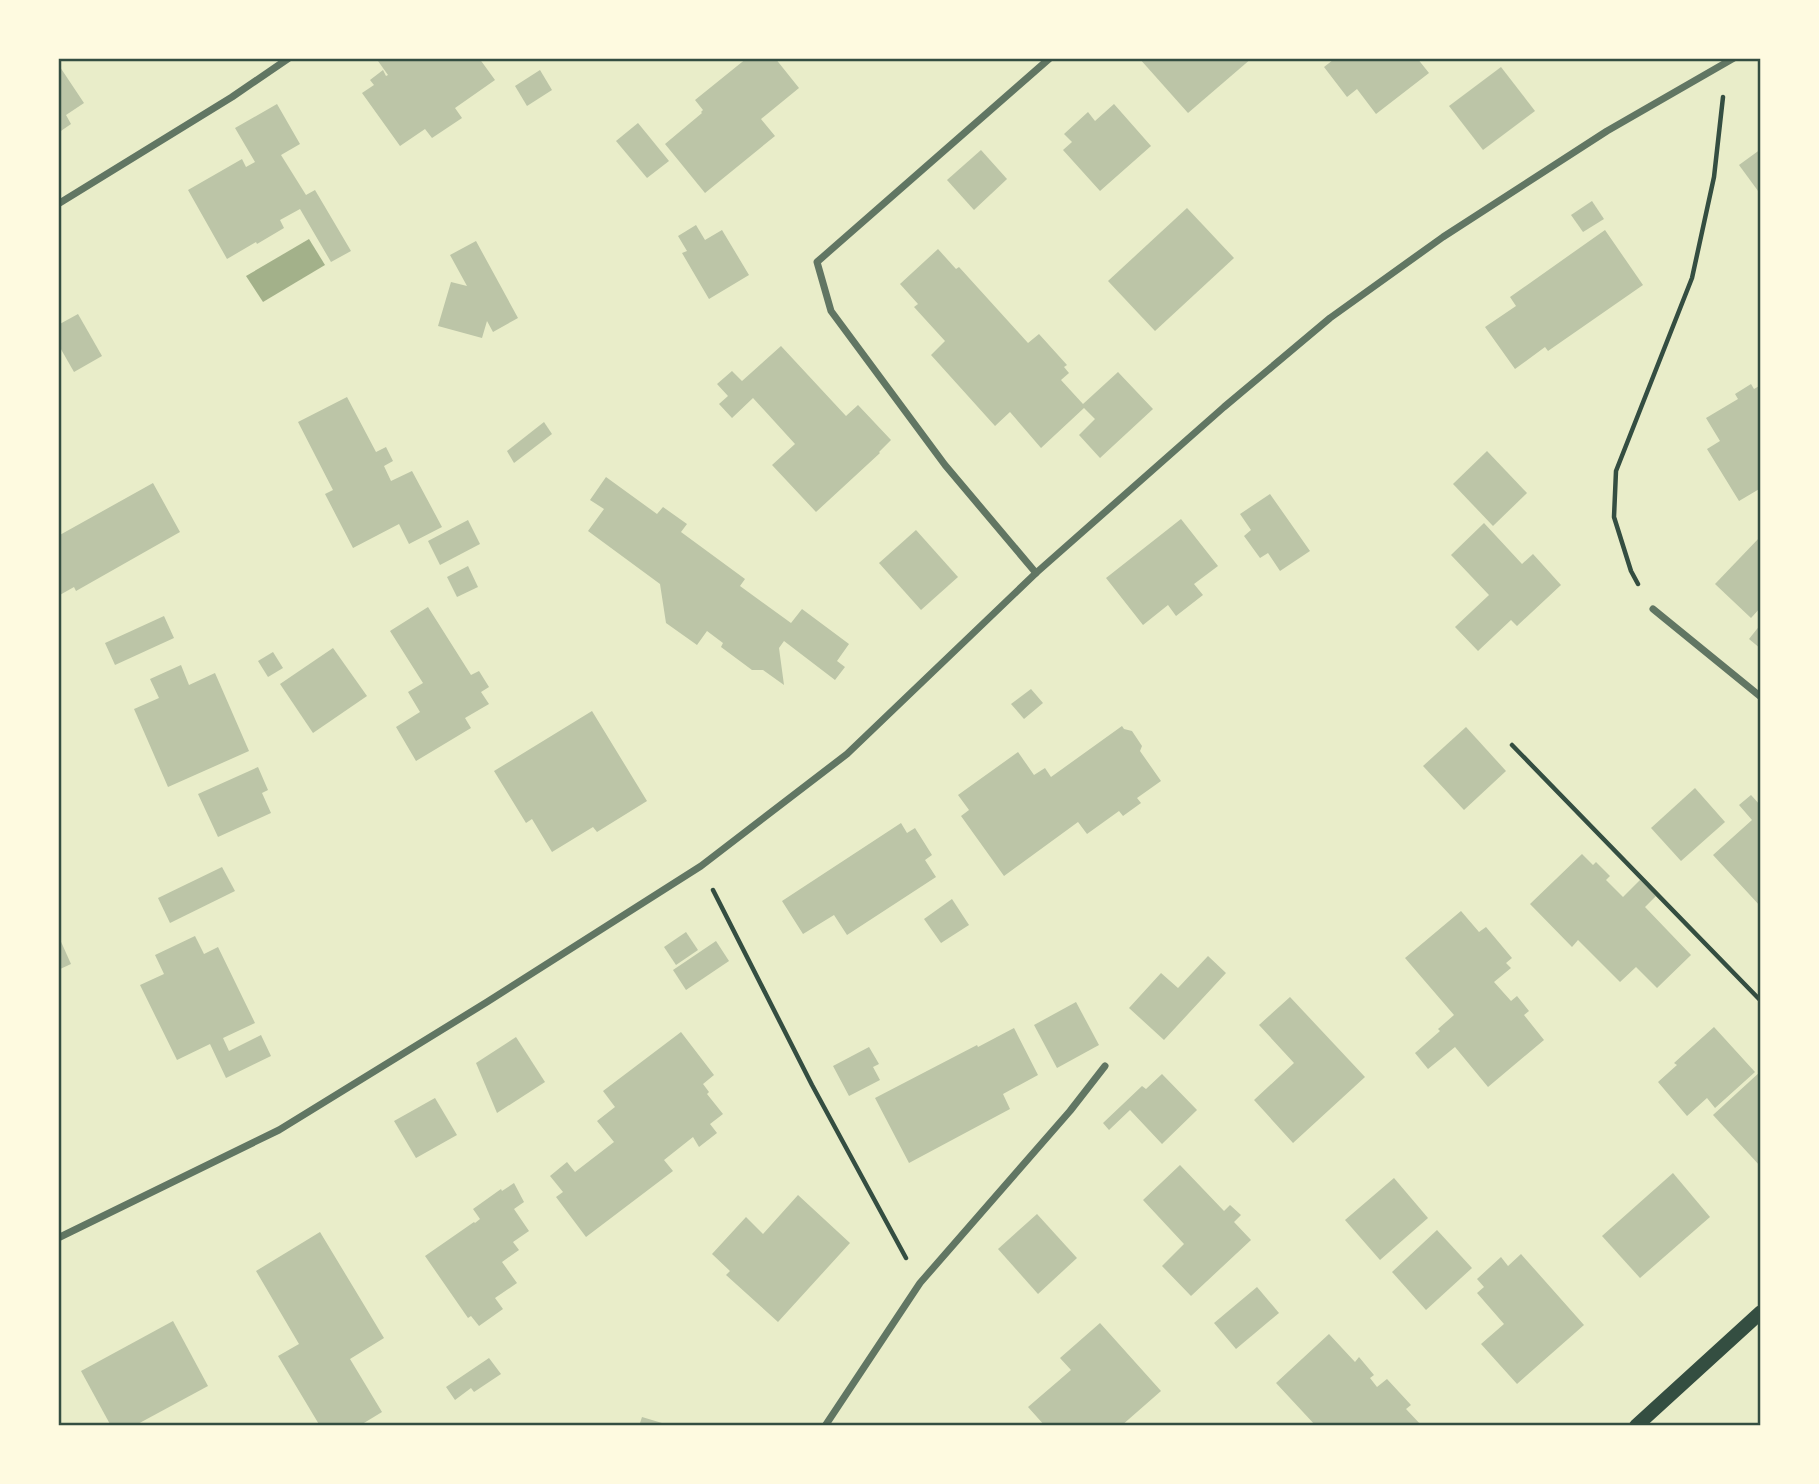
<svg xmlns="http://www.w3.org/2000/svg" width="1819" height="1484" font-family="Manrope,sans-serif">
  <rect width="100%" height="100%" fill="#e9edc9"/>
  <!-- water -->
  <polygon fill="#a3b18a" points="309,239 325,265 263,302 246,276"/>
  <!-- building -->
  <g fill="#bcc5a7">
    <polygon points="382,58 479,58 495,80 455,108 462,118 432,138 425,129 400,146 362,93 374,85 370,80 383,70 386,76 388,75 378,61"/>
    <polygon points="747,58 775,58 799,88 761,119 775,136 705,193 665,144 702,113 701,112 703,110 695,100"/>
    <polygon points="1139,58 1252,58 1188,113"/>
    <polygon points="1332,58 1417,58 1429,73 1376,114 1357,89 1347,97 1324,67 1333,60"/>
    <polygon points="58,64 84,103 66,115 71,124 58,133"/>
    <polygon points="1501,67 1535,111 1483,150 1449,106"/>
    <polygon points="540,70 552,90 527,106 515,86"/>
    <polygon points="277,104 300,144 281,155 306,195 315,190 351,251 331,262 300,209 280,220 284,228 257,244 256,242 227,259 188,190 242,159 246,167 255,162 235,128"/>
    <polygon points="1114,104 1151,146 1100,191 1063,150 1072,142 1064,134 1088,112 1095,121"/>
    <polygon points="638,123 669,161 647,178 616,141"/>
    <polygon points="1761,149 1761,195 1739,165"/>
    <polygon points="981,150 1007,179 974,210 947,180"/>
    <polygon points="1592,201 1604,219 1583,232 1571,215"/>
    <polygon points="1187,208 1234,258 1155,331 1108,281"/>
    <polygon points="696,225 705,240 722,230 749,275 709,299 682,253 687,251 678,236"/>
    <polygon points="1605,230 1643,285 1548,351 1545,347 1515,369 1485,327 1516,306 1510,297"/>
    <polygon points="476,241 518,318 493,332 487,321 482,338 438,326 451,282 467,286 450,255"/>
    <polygon points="938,249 956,269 959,267 1028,343 1039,334 1067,365 1064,367 1069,373 1061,380 1083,404 1118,372 1153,409 1100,458 1079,435 1095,419 1084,408 1041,448 1010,412 995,426 931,355 945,341 914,307 918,304 900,284"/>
    <polygon points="78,314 102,356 74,372 58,344 58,325"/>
    <polygon points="781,346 846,416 858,405 891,440 879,452 880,453 816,512 772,465 795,444 753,398 732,418 719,404 728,396 717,384 732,371 742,381"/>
    <polygon points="1751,384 1754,389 1761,385 1761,488 1739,501 1707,449 1720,441 1706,418 1738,399 1735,394"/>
    <polygon points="347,397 376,452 386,447 393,461 384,466 391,481 412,471 442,527 409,544 399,524 353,548 325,494 333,490 298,422"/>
    <polygon points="544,422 552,434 514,463 507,451"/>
    <polygon points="1487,451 1527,493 1493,526 1453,484"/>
    <polygon points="606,477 657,514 663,507 687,524 681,532 745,579 740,586 791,623 802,609 849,644 837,661 845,667 835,680 784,641 779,648 784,685 763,670 752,670 721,647 723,643 707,631 697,645 666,623 660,584 588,531 604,509 590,500"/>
    <polygon points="153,483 180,532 76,591 74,587 58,596 58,536"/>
    <polygon points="1270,494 1310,551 1280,571 1268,553 1260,558 1244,536 1251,530 1240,514"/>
    <polygon points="1181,519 1218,566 1194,584 1203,595 1176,616 1168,605 1143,625 1106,578"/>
    <polygon points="468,520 480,544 440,565 428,541"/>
    <polygon points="1484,523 1522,564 1533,554 1561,585 1517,626 1511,620 1478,651 1455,627 1489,595 1451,555"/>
    <polygon points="916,530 958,577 921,610 879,563"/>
    <polygon points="1760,537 1761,607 1751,618 1715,584"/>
    <polygon points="468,566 478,587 457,597 447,577"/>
    <polygon points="428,607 471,675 479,671 489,687 481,692 489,704 465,718 471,728 416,761 396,727 420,712 408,692 423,683 390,631"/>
    <polygon points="164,616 174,638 115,665 105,643"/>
    <polygon points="1761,624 1761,649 1749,639"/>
    <polygon points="333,648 367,696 313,733 280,684"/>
    <polygon points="273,652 283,668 268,677 258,661"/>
    <polygon points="181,665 189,685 215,673 249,751 168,787 134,709 159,698 150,679"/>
    <polygon points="1031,689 1043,703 1024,719 1011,704"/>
    <polygon points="592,711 647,801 597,832 593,827 552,852 532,819 526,823 494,771"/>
    <polygon points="1122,726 1124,729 1132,731 1142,746 1140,751 1161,781 1137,798 1141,803 1123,816 1119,811 1087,834 1078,822 1004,876 961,816 969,810 958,795 1018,752 1034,775 1045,768 1051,777"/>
    <polygon points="1466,727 1506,771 1464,810 1423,766"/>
    <polygon points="258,767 268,790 262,793 271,813 218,837 198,794"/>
    <polygon points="1695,788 1725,822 1681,861 1651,828"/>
    <polygon points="1751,795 1761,806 1761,907 1713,855 1752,820 1739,805"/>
    <polygon points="901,823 907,833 915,828 932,855 925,860 936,877 847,935 834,915 803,934 782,901"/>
    <polygon points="1582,854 1593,865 1596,862 1610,876 1606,880 1623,897 1640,880 1656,896 1645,907 1691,955 1657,988 1636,967 1620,982 1578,940 1572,947 1530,904"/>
    <polygon points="222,867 235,891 170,923 158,898"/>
    <polygon points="952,899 969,925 941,943 924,919"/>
    <polygon points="1461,911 1479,932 1486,927 1512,958 1506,963 1511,968 1494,982 1511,1001 1517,996 1529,1011 1524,1015 1544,1040 1488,1087 1455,1047 1428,1069 1415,1053 1440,1031 1438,1029 1454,1015 1405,958"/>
    <polygon points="686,932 698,950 676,965 664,947"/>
    <polygon points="58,935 71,964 58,970"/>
    <polygon points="195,936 204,954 218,947 255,1023 223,1038 229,1051 261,1035 271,1056 226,1078 210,1044 177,1060 140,985 164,974 155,955"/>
    <polygon points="716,941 729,961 686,990 673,970"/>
    <polygon points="1208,956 1226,973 1164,1040 1129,1008 1161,973 1178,988"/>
    <polygon points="1290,997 1365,1077 1293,1143 1254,1100 1294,1063 1259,1025"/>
    <polygon points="1076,1002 1099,1045 1057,1068 1034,1025"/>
    <polygon points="1714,1027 1755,1072 1715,1108 1707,1098 1687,1116 1658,1082 1677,1065 1674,1063"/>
    <polygon points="1014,1028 1038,1075 1003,1094 1010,1109 909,1163 875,1098 977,1045 978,1047"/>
    <polygon points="681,1032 714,1075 703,1084 709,1092 707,1094 723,1114 710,1124 717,1133 699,1147 693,1137 664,1160 673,1171 586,1237 556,1197 563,1192 550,1176 567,1162 575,1172 614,1142 597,1121 615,1107 603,1091"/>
    <polygon points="516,1037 545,1082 497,1113 476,1063"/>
    <polygon points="869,1047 879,1064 873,1067 880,1080 849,1096 833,1066"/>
    <polygon points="1761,1071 1761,1167 1713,1115"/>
    <polygon points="1162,1074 1197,1110 1162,1144 1130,1110 1109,1130 1103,1123 1142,1086 1146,1089"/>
    <polygon points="435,1098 457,1135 416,1158 394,1121"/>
    <polygon points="1180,1165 1224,1211 1230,1205 1241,1215 1234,1222 1251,1240 1191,1296 1162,1266 1184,1244 1143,1200"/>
    <polygon points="1673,1173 1710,1217 1640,1278 1602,1236"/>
    <polygon points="1394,1178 1428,1218 1380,1260 1345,1220"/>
    <polygon points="514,1183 524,1202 514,1209 529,1231 513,1242 519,1250 502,1262 517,1283 495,1298 503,1309 479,1326 471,1316 468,1318 425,1256 474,1222 475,1223 480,1219 473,1209 501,1189 502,1191"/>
    <polygon points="798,1195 850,1243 778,1322 726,1275 730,1271 712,1254 746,1217 763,1234"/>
    <polygon points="1037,1214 1077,1258 1038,1294 998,1249"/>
    <polygon points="1437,1230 1472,1268 1426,1310 1392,1272"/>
    <polygon points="320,1232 384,1338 350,1359 382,1412 359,1426 320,1426 278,1356 299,1344 256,1271"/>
    <polygon points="1521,1254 1584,1325 1517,1384 1481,1344 1504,1324 1477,1293 1484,1287 1477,1279 1501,1257 1508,1266"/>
    <polygon points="1257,1287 1279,1313 1236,1349 1214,1323"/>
    <polygon points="173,1321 208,1386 134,1426 111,1426 81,1371"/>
    <polygon points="1100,1323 1161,1391 1121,1426 1045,1426 1028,1407 1071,1370 1060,1358"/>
    <polygon points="1329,1334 1355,1362 1359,1357 1374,1375 1370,1378 1377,1387 1387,1379 1411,1405 1406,1409 1422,1426 1316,1426 1276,1383"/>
    <polygon points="489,1358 501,1374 474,1392 471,1388 455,1400 446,1387"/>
    <polygon points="642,1417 672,1426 639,1426"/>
  </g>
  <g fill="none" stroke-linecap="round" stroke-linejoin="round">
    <!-- path -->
    <g stroke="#344e41" stroke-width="4.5">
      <polyline points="1638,584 1631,571 1614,517 1616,471 1692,278 1714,177 1723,97"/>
      <polyline points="1512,745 1761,1001"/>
      <polyline points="713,890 812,1085 906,1258"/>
    </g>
    <!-- minor -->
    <g stroke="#617663" stroke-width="7">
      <polyline points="58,204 232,97 289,58"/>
      <polyline points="1036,573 945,465 831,311 817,262 1050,58"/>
      <polyline points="1653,609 1761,697"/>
      <polyline points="58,1238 279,1130 487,1002 701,866 847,754 1036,573 1224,407 1330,318 1443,237 1607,131 1734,58"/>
      <polyline points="825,1426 920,1283 1070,1111 1105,1066"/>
    </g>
    <!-- secondary -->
    <polyline stroke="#344e41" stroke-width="14" points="1636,1426 1761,1312"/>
  </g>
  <!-- border -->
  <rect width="1819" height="1484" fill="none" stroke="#fefae0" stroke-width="119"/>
  <rect x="60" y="60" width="1699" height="1364" fill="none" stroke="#344e41" stroke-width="2.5"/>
</svg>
